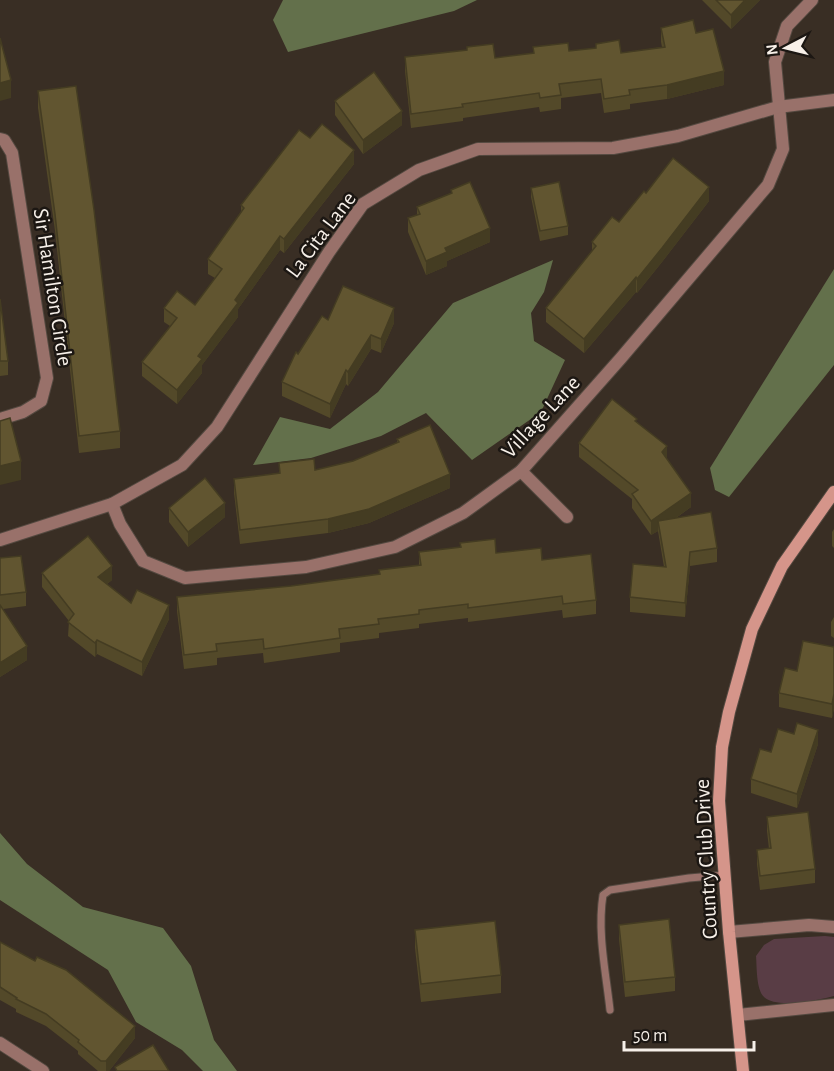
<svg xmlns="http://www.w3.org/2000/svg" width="834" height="1071" font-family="'Alegreya Sans',sans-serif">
  <rect width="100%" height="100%" fill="#392e24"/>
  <!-- green -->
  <path fill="#593d45" d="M825 936 834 937V996C819 1000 776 1009 764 997 756 989 757 967 756 956L764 945 774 939Z"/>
  <!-- water -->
  <g fill="#63704b">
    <polygon points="283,0 477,0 454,11 288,52 273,20"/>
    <polygon points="553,260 544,292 531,313 534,341 565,360 541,412 472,460 426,413 381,436 311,458 253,465 280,417 330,429 378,392 453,303"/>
    <polygon points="834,269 834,365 729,497 715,490 710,468"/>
    <polygon points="0,833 27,864 83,907 163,928 191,966 214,1040 237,1071 203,1071 182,1050 136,1022 108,970 0,900"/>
  </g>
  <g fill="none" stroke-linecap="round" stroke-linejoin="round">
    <!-- lane casing -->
    <g stroke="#544940" stroke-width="9">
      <path id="lane" d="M610 1010C606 973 597 932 603 895L610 890 689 878 725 875"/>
    </g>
    <!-- street casing -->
    <g stroke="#544940" stroke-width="14">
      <g id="street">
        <polyline points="0,139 4,140 12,153 47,378 41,401 23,412 0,419"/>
        <polyline points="521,471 567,517"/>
        <polyline points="112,504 120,524 143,561 185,578 306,567 395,547 463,513 521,471 621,358 768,185 783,149 775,62 787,26 812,0"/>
        <polyline points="0,540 112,504 182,465 217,427 329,252 363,204 419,170 478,149 613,148 678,136 778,107 834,100"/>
        <polyline points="729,932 809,925 834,927"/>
        <polyline points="738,1015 834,1005"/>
        <polyline points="0,1043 43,1071"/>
      </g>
    </g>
    <!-- secondary casing -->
    <g stroke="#544940" stroke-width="14">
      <polyline id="secondary" points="743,1071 729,932 719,801 722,747 729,712 752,629 782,566 834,492"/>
    </g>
    <!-- lane -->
    <use href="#lane" stroke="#99716a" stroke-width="7"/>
    <!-- street -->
    <use href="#street" stroke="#99716a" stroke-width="12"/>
    <!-- secondary -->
    <use href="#secondary" stroke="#d5958a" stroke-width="12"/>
  </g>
  <!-- wall -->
  <g fill="#534929">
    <polygon points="702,0 760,0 731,29"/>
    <polygon points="661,28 696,33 724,85 667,99 630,104 630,109 604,113 601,93 561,98 561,109 540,112 539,107 463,118 463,121 411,128 405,71 405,57 495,58 533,53 533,47 569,51 596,48 596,44 621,53 662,47 661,42"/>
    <polygon points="38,91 120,431 120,448 79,453 55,231 38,108"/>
    <polygon points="335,101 402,125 363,154 335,115"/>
    <polygon points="310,138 354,164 284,253 280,250 238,309 238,317 202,365 202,373 177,404 142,376 142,362 170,326 164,322 164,308 195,305 215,278 208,274 208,259 241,213 241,205"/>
    <polygon points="531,188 568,226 568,235 540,241 531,197"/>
    <polygon points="451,190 490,242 447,261 447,266 426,275 408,232 408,218 417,215 417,207 451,193"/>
    <polygon points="646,193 709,201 662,262 637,293 636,292 584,353 546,322 546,308 592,252 592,242 619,222"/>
    <polygon points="0,299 8,361 8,375 0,376"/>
    <polygon points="328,320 394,323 381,353 371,349 348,386 346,384 330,418 282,396 282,382"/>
    <polygon points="637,422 667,459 691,507 676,518 717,548 717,562 690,566 685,617 630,612 630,597 664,567 658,531 651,535 632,508 632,499 579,457 579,443"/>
    <polygon points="397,439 450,488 369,523 328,533 240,544 234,493 234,479 279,473 279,463 315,470 353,461 397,443"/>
    <polygon points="169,508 225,517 188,547 169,522"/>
    <polygon points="834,529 834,548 832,546 832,532"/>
    <polygon points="419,552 496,553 542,560 596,600 596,614 563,618 562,610 468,622 468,618 419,624 419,628 379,633 379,638 340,643 340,652 264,663 263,653 217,658 217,665 184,669 177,611 177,597 291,586 379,574 379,570 419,565"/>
    <polygon points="0,558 26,592 26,606 3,609 27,660 0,677"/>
    <polygon points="42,573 112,580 107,584 131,603 169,619 142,676 97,654 95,657 68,636 69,621 42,587"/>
    <polygon points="834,617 834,638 831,636 831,622"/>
    <polygon points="834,647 834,708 832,718 779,707 779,693 797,671"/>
    <polygon points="818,744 797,808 751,793 751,779 771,752"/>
    <polygon points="767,817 815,869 815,883 760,890 757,864 757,850 769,849 767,831"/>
    <polygon points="619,925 675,977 675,991 625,997 619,939"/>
    <polygon points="415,930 501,975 501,993 421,1002 415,948"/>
    <polygon points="0,942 135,1038 109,1071 98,1071 78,1054 78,1051 46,1026 16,1012 16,1009 0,1000"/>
  </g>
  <!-- shaded-wall -->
  <g fill="#443c22">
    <polygon points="745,0 760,0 731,29 731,15"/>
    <polygon points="724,71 724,85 667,99 667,85"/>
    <polygon points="11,80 11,98 0,101 0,83"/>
    <polygon points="402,111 402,125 363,154 363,140"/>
    <polygon points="354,150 354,164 284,253 284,239"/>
    <polygon points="709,187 709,201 662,262 637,293 637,279"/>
    <polygon points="490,228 490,242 447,261 447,266 426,275 426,261 445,248"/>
    <polygon points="280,236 280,250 238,309 238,317 202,365 202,373 177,404 177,390 235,300"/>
    <polygon points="636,277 636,292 584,353 584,339"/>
    <polygon points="394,308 394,323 381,353 381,339"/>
    <polygon points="371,335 371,349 348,386 348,372"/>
    <polygon points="346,370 346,384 330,418 330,404"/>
    <polygon points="667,446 667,460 662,452"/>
    <polygon points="21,461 21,480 0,485 0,466"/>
    <polygon points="450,474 450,488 369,523 328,533 328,519"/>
    <polygon points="691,493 691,507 660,529 658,521 658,531 651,535 651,521"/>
    <polygon points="225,503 225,517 188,547 188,532"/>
    <polygon points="690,552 690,566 685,617 685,603"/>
    <polygon points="112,566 112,580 98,591 98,577"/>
    <polygon points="169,605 169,619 142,676 142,662"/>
    <polygon points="97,640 97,654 95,657 95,643"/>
    <polygon points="27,646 27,660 0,677 0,663"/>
    <polygon points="834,694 834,708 832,718 832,704"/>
    <polygon points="818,730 818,744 797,808 797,794"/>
    <polygon points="135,1026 135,1038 109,1071 106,1071 106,1061"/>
  </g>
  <!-- building -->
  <g fill="#615530" stroke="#443c22" stroke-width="1.5">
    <polygon points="716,0 745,0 731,15"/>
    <polygon points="693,20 696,33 713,29 724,71 667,85 629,90 630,95 604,99 601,79 559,84 561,95 540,98 539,93 462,104 463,107 411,114 405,57 467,50 467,47 493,44 495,58 534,53 533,47 568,43 569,51 596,48 596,44 619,40 621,53 665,47 661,28"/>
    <polygon points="0,38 11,80 0,83"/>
    <polygon points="374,72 402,111 363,140 335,101"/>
    <polygon points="76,86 94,210 120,431 79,436 55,214 38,91"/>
    <polygon points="322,124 354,150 284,239 280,236 235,300 238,303 198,356 202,359 177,390 142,362 177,318 164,308 177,291 195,305 222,269 208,259 244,208 241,205 299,130 310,138"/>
    <polygon points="673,158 709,187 662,248 637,279 636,277 584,339 546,308 596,246 592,242 612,217 619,222 644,191 646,193"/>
    <polygon points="470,182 490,228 445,248 447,252 426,261 408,218 420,214 417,207 452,193 451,190"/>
    <polygon points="559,182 568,226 540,231 531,188"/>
    <polygon points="343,286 394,308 381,339 371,335 348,372 346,370 330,404 282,382 296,352 298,354 322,316 328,320"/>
    <polygon points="0,299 8,361 0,361"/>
    <polygon points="612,399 637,419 635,421 667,446 662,452 691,493 651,521 632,494 638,490 579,443"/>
    <polygon points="10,418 21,461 0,466 0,421"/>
    <polygon points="430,425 450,474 369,509 328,519 240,530 234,479 280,473 279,463 314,459 315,470 353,461 399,442 397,439"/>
    <polygon points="205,478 225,503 188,532 169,508"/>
    <polygon points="711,512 717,548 690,552 685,603 630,597 633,564 666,567 658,521"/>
    <polygon points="88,536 112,566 98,577 131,603 137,590 169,605 142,662 97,640 95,643 68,622 74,614 42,573"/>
    <polygon points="495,539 496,553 541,548 542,560 591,554 596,600 563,604 562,596 468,608 468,604 419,610 419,614 378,619 379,624 339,629 340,638 264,649 263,639 216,644 217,651 184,655 177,597 291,586 380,574 379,570 421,565 419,552 461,547 460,543"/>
    <polygon points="21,556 26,592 0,595 0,558"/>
    <polygon points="0,605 27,646 0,663"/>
    <polygon points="803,641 834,647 834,694 832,704 779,693 785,668 797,671"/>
    <polygon points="797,723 818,730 797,794 751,779 760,749 771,752 778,729 794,734"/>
    <polygon points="808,812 815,869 760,876 757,850 771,848 767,817"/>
    <polygon points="669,919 675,977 625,982 619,925"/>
    <polygon points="495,921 501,975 421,984 415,930"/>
    <polygon points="0,942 35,961 37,957 66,970 135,1026 106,1061 101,1061 78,1042 79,1040 46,1014 16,999 17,998 0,987"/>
    <polygon points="153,1045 169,1071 117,1071 115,1067"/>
  </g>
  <g text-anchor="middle" stroke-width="5" stroke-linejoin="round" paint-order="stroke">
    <!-- street labels -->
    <g font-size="22" fill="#f7f0e9" stroke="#1c1713">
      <text transform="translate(320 234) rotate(-53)" y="8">La Cita Lane</text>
      <text transform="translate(54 287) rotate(81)" y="8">Sir Hamilton Circle</text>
      <text transform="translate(540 416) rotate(-47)" y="8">Village Lane</text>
      <text transform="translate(705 859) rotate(-93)" y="8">Country Club Drive</text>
    </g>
  </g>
  <!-- north arrow -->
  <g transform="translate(786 48) rotate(263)" stroke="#1c1713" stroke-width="4.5" paint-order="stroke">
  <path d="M0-4.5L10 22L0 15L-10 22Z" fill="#f7f0e9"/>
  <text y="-9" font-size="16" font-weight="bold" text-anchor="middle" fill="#f7f0e9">N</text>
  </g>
  <!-- scale -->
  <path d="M624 1041v9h130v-9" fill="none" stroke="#f7f0e9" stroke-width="3"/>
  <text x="633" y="1041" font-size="18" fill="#f7f0e9" stroke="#1c1713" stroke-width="4.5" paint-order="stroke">50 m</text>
</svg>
